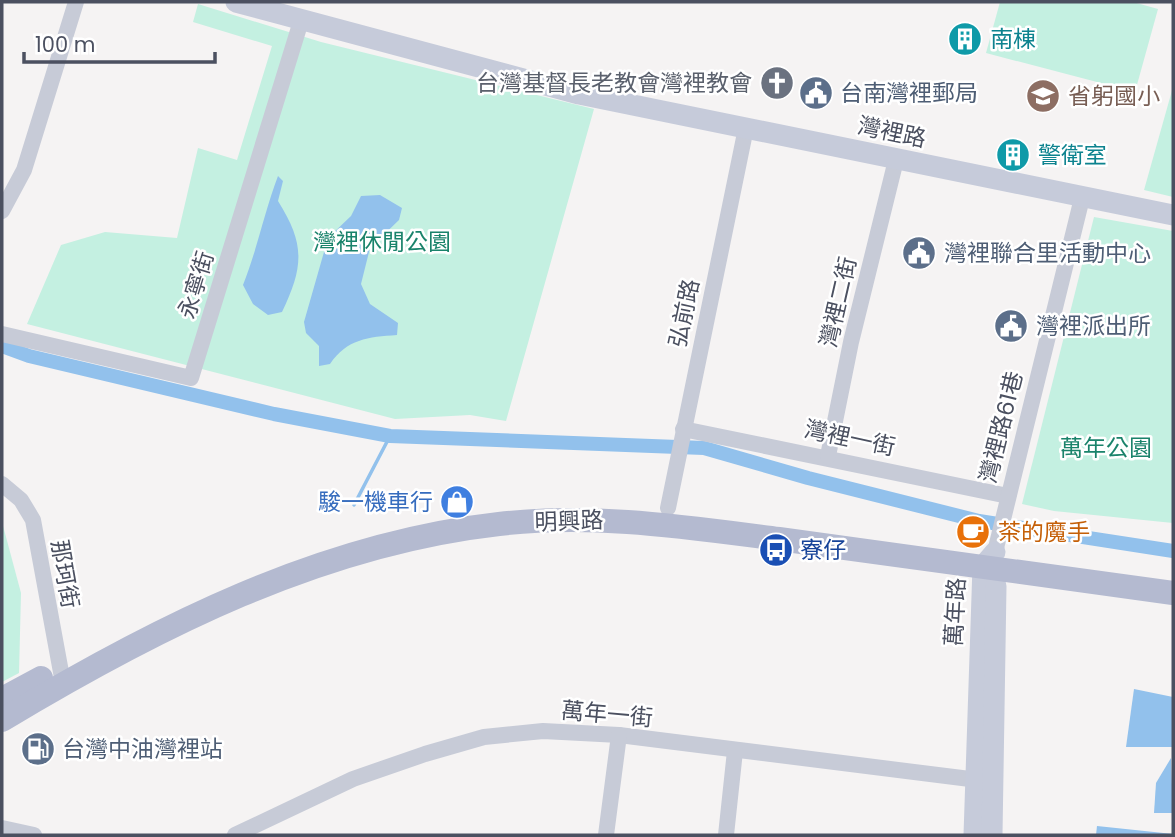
<svg xmlns="http://www.w3.org/2000/svg" width="1175" height="837" font-family="Poppins,'Noto Sans TC',sans-serif">
  <rect width="100%" height="100%" fill="#f5f3f3"/>
  <!-- green -->
  <g fill="#c4f0e1">
    <polygon points="1000,2 1133,2 1158,9 1135,92 986,53"/>
    <polygon points="198,4 321,42 594,109 506,421 470,415 395,419 27,324 61,245 105,232 177,238 198,148 237,160 272,46 193,22"/>
    <polygon points="1173,87 1173,197 1144,190"/>
    <polygon points="1094,217 1173,231 1173,523 1054,511 1022,504"/>
    <polygon points="2,522 21,593 19,673 2,682"/>
  </g>
  <!-- water -->
  <g fill="#92c1ec">
    <path d="M278 176 283 181 278 201C305 244 304 266 282 312L268 315 253 304 243 285C257 250 264 213 278 176Z"/>
    <path d="M380 195 402 208 399 220 370 248 361 284 370 304 398 323 397 335C368 337 347 339 330 364L319 366V346L306 333 304 322 328 238 351 216 361 196Z"/>
    <polygon points="1134,689 1173,697 1173,747 1126,747"/>
    <polygon points="1171,758 1173,813 1154,813 1156,783"/>
    <polygon points="1097,826 1173,834 1173,835 1096,835"/>
  </g>
  <g fill="none" stroke-linecap="round" stroke-linejoin="round">
    <!-- stream -->
    <polyline stroke="#92c1ec" stroke-width="3.5" points="354,505 390,436"/>
    <!-- canal -->
    <polyline stroke="#92c1ec" stroke-width="14" points="2,346 29,356 274,414 390,436 704,448 808,478 979,521 1173,551"/>
    <!-- street -->
    <g stroke="#c7cbd7" stroke-width="16">
      <polyline points="2,211 24,170 76,2"/>
      <polyline points="2,334 191,378 301,21"/>
      <polyline points="683,429 1008,496"/>
      <polyline points="828,456 851,342 896,160"/>
      <polyline points="2,484 21,500 33,520 63,683"/>
      <polyline points="668,508 746,128"/>
      <polyline points="995,552 1082,198"/>
      <polyline points="2,828 34,835"/>
      <polyline points="235,835 353,779 425,754 484,737 543,731 619,735 986,781"/>
      <polyline points="606,835 619,735"/>
      <polyline points="726,835 735,751"/>
    </g>
    <!-- secondary -->
    <g stroke="#c6cbda" stroke-width="21">
      <polyline points="236,2 579,94 1173,215"/>
      <polyline points="974,835 983,566 995,552"/>
      <polyline points="992,835 996,586"/>
    </g>
    <!-- primary -->
    <g stroke="#b4bad0" stroke-width="24">
      <polyline points="2,699 41,678"/>
      <path d="M2 720C155 628 320 544 499 524 594 513 685 527 779 539 911 556 1042 575 1173 593"/>
    </g>
  </g>
  <!-- icons -->
  <defs>
    <g id="building-disc" transform="scale(1.75)"><circle r="9.5" fill="#0f9aa8" stroke="#fff"/><path d="M-4-6H4V6H1V3H-1V6H-4ZM-2.5-4.3h1.7v1.8h-1.7ZM.8-4.3h1.7v1.8H.8ZM-2.5-1h1.7V.8h-1.7ZM.8-1h1.7V.8H.8Z" fill="#fff"/></g>
    <g id="church-disc" transform="scale(1.75)"><circle r="9.5" fill="#6b7280" stroke="#fff"/><path d="M-1.2-6h2.4v3.5h3.3v2.4h-3.3V6h-2.4V-.1h-3.3v-2.4h3.3Z" fill="#fff"/></g>
    <g id="civic-disc" transform="scale(1.75)"><circle r="9.5" fill="#5c6f8a" stroke="#fff"/><path d="M-.6-6.5H3V-4.5H.6V-3L4-1V1h2V6H-6V1h2V-1L-.6-3ZM-1.2 2.5V6h2.4V2.5Z" fill="#fff"/></g>
    <g id="school-disc" transform="scale(1.75)"><circle r="9.5" fill="#8d6e63" stroke="#fff"/><path d="M0-5L7-2L0 1L-7-2ZM-4 1L0 2.5L4 1V4Q0 6-4 4Z" fill="#fff"/></g>
    <g id="shop-disc" transform="scale(1.75)"><circle r="9.5" fill="#3f7fe0" stroke="#fff"/><path d="M-5-2.5h2.3a2.7 3.5 0 0 1 5.4 0H5L5.5 6h-11ZM-1.5-2.5h3a1.5 2.3 0 0 0-3 0Z" fill="#fff"/></g>
    <g id="cafe-disc" transform="scale(1.75)"><circle r="9.5" fill="#e8710a" stroke="#fff"/><path d="M-5.5-4.5H6V0H3Q3 3.5 0 3.5H-2.5Q-5.5 3.5-5.5 0ZM3-3.2v2h1.7v-2ZM-6 4.5H4V6H-6Z" fill="#fff"/></g>
    <g id="bus-disc" transform="scale(1.75)"><circle r="9.5" fill="#1a4fb4" stroke="#fff"/><path d="M-5-6H5V4H4V6H2V4H-2V6H-4V4H-5ZM-3.5-4V0h7V-4ZM-3.5 1.2v1.5H-2V1.2ZM2 1.2v1.5H3.5V1.2Z" fill="#fff"/></g>
    <g id="fuel-disc" transform="scale(1.75)"><circle r="9.5" fill="#5c6f8a" stroke="#fff"/><path d="M-5.5-6h7V0h2V4h1.3V-2.5L3-4.5l.8-.8L6-3V5H2.5V1h-1V6h-7ZM-4.2-4.7v3.2H.2V-4.7Z" fill="#fff"/></g>
  </defs>
  <g fill-rule="evenodd">
    <use href="#building-disc" x="965" y="39"/>
    <use href="#church-disc" x="777" y="83"/>
    <use href="#civic-disc" x="816" y="93"/>
    <use href="#school-disc" x="1043" y="96"/>
    <use href="#building-disc" x="1013" y="155"/>
    <use href="#civic-disc" x="919" y="253"/>
    <use href="#civic-disc" x="1011" y="326"/>
    <use href="#shop-disc" x="457" y="502"/>
    <use href="#cafe-disc" x="973" y="532"/>
    <use href="#bus-disc" x="776" y="550"/>
    <use href="#fuel-disc" x="38" y="749"/>
  </g>
  <g text-anchor="middle" stroke-width="5" stroke-linejoin="round" paint-order="stroke">
    <!-- culture labels -->
    <g font-size="23" fill="#0d838f" stroke="#fff" text-anchor="start">
      <text x="990" y="47">南棟</text>
      <text x="1038" y="163">警衛室</text>
    </g>
    <!-- worship labels -->
    <g font-size="23" fill="#5b616d" stroke="#fff" text-anchor="end">
      <text x="752" y="91">台灣基督長老教會灣裡教會</text>
    </g>
    <!-- service labels -->
    <g font-size="23" fill="#4e5e75" stroke="#fff" text-anchor="start">
      <text x="840" y="101">台南灣裡郵局</text>
      <text x="944" y="261">灣裡聯合里活動中心</text>
      <text x="1036" y="334">灣裡派出所</text>
      <text x="62" y="757">台灣中油灣裡站</text>
    </g>
    <!-- education labels -->
    <g font-size="23" fill="#785e54" stroke="#fff" text-anchor="start">
      <text x="1068" y="104">省躬國小</text>
    </g>
    <!-- street labels -->
    <g font-size="23" fill="#4b5060" stroke="#fff">
      <text transform="translate(892 132) rotate(12)" y="8">灣裡路</text>
      <text transform="translate(196 285) rotate(-73)" y="8">永寧街</text>
      <text transform="translate(838 302) rotate(-77)" y="8">灣裡二街</text>
      <text transform="translate(684 313) rotate(-78)" y="8">弘前路</text>
      <text transform="translate(1001 427) rotate(-76)" y="8">灣裡路61巷</text>
      <text transform="translate(850 438) rotate(12)" y="8">灣裡一街</text>
      <text transform="translate(569 521) rotate(-2)" y="8">明興路</text>
      <text transform="translate(65 574) rotate(80)" y="8">那珂街</text>
      <text transform="translate(955 612) rotate(-87)" y="8">萬年路</text>
      <text transform="translate(607 714) rotate(5)" y="8">萬年一街</text>
    </g>
    <!-- park labels -->
    <g font-size="23" fill="#1a836b" stroke="#fff">
      <text x="382" y="250">灣裡休閒公園</text>
      <text x="1106" y="456">萬年公園</text>
    </g>
    <!-- shop labels -->
    <g font-size="23" fill="#366cbe" stroke="#fff" text-anchor="end">
      <text x="433" y="510">駿一機車行</text>
    </g>
    <!-- food labels -->
    <g font-size="23" fill="#c56008" stroke="#fff" text-anchor="start">
      <text x="998" y="540">茶的魔手</text>
    </g>
    <!-- transit labels -->
    <g font-size="23" fill="#164399" stroke="#fff" text-anchor="start">
      <text x="800" y="558">寮仔</text>
    </g>
  </g>
  <!-- border -->
  <rect width="1175" height="837" fill="none" stroke="#4b5060" stroke-width="7"/>
  <!-- scale -->
  <path d="M24 52v10h191v-10" fill="none" stroke="#4b5060" stroke-width="3.5"/>
  <text x="35" y="52" font-size="21" fill="#4b5060" stroke="#ffffff" stroke-width="5" paint-order="stroke">100 m</text>
</svg>
